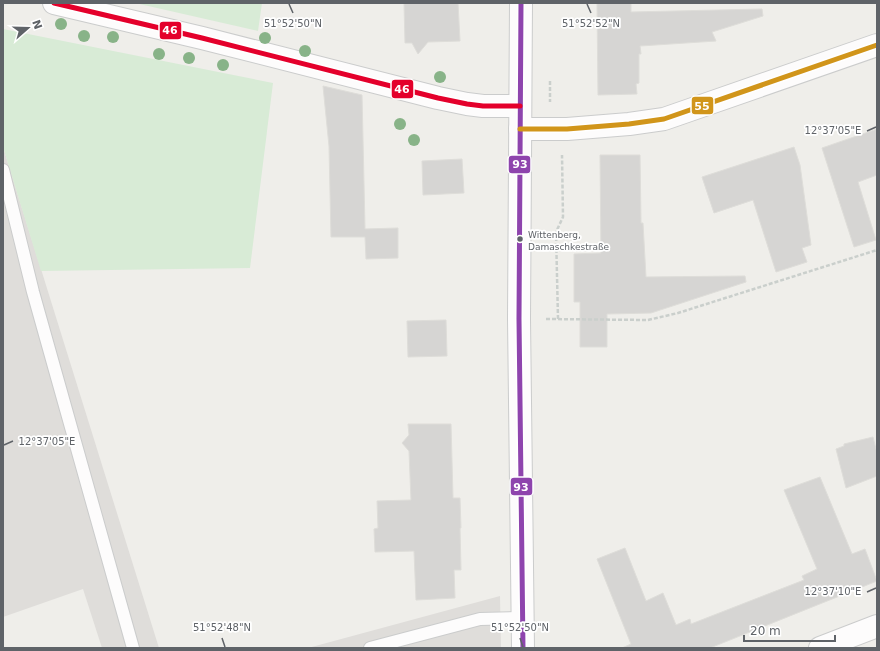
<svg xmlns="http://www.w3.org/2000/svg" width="880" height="651" font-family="'DejaVu Sans',sans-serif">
  <rect width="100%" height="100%" fill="#efeeea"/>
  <!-- industrial -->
  <g fill="#dfddda">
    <polygon points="3,147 159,648 102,648 83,589 3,617"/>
    <polygon points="500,596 501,648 308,648"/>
  </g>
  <!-- green -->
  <g fill="#d8ebd6">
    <polygon points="135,3 262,3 258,31"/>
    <polygon points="3,29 273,83 250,268 41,271 3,147"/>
  </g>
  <!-- building -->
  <g fill="#d6d5d3" stroke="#deddd9">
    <polygon points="404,3 458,3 460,41 428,42 418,54 412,43 405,43"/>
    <polygon points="597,3 631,3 631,12 762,9 763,16 712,32 716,41 640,46 641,54 639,54 639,83 636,84 637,94 598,95"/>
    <polygon points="323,86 362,95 365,229 398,228 398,258 366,259 365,237 331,237 329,146"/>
    <polygon points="877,129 877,175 858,182 876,240 854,247 822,148"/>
    <polygon points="794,147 800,165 811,245 802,248 807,262 776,272 753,200 714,213 702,177"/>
    <polygon points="600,155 640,155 641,223 643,223 646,277 745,276 746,282 651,313 607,314 607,347 580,347 580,302 574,302 574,254 601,253"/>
    <polygon points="462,159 464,193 423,195 422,161"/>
    <polygon points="446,320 447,356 408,357 407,321"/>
    <polygon points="408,424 451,424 453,498 460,498 461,528 460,528 461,570 454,570 455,598 416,600 414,551 375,552 374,529 378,528 377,501 411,500 409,451 402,443 409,435"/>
    <polygon points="873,437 877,453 877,476 846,488 836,449 844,446 844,444"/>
    <polygon points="820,477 852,554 865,549 877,581 710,648 622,648 631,644 597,559 625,548 646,601 663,593 676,625 690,619 691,624 804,580 802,576 817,569 784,490"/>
  </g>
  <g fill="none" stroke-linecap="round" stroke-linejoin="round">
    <!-- service casing -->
    <g stroke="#cbcccc" stroke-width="14">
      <g id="service">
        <polyline points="3,170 33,292 133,648"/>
        <polyline points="370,648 480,619 523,618"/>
      </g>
    </g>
    <!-- minor casing -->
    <g stroke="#cbcccc" stroke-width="24">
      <g id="minor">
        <polyline points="54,3 202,38 438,98 467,104 483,106 520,106"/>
        <polyline points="520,129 567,129 629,124 664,119 877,45"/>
        <polyline points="820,648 877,626"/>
      </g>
    </g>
    <!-- tertiary casing -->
    <g stroke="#cbcccc" stroke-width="24">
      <polyline id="tertiary" points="521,3 519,319 523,648"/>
    </g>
    <!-- path -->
    <g stroke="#cacfcc" stroke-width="2.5" stroke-dasharray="4 2" stroke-linecap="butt">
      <polyline points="550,81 550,102"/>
      <polyline points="546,319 648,320 678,313 877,250"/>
      <polyline points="558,319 556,232 563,217 562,155"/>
    </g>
    <!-- service -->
    <use href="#service" stroke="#fdfcfc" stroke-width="12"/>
    <!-- minor -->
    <use href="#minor" stroke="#fdfcfc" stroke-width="22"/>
    <!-- tertiary -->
    <use href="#tertiary" stroke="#fdfcfc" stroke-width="22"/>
    <!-- bus-1 casing -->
    <g stroke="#fff" stroke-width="8">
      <polyline id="bus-1" points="521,3 519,319 523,648"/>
    </g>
    <!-- bus-2 casing -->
    <g stroke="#fff" stroke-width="8">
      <polyline id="bus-2" points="520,129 567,129 629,124 664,119 877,45"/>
    </g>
    <!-- bus-3 casing -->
    <g stroke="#fff" stroke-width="8">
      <polyline id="bus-3" points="54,3 202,38 438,98 467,104 483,106 520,106"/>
    </g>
    <!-- bus-1 -->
    <use href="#bus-1" stroke="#8e44ad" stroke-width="5"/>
    <!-- bus-2 -->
    <use href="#bus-2" stroke="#d1951a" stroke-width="5"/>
    <!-- bus-3 -->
    <use href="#bus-3" stroke="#e4002b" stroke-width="5"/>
  </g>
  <!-- trees -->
  <g fill="#88b388">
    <circle cx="61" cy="24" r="6"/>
    <circle cx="84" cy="36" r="6"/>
    <circle cx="113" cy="37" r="6"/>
    <circle cx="265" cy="38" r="6"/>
    <circle cx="305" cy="51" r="6"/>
    <circle cx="159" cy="54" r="6"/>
    <circle cx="189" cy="58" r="6"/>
    <circle cx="223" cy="65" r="6"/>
    <circle cx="440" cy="77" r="6"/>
    <circle cx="400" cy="124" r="6"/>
    <circle cx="414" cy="140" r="6"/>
  </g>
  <!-- ticks -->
  <path fill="none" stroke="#5f6368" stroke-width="1.5" d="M289 4 293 13M587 4 591 13M867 131 876 127M4 445 13 441M867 592 876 588M222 638 225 647M520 638 523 647"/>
  <!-- markers -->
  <circle fill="#5f6368" stroke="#fff" stroke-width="1.5" cx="520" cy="239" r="3.5"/>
  <g text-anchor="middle" stroke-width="3.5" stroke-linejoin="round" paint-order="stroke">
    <!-- bus labels -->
    <g font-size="9" fill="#5f6368" stroke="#fff" text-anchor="start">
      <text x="528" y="238">Wittenberg,<tspan x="528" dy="12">Damaschkestraße</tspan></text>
    </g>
  </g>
  <g font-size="10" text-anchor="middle" fill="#5f6368" stroke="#fff" stroke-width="3.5" stroke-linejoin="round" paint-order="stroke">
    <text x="293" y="27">51°52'50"N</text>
    <text x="591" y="27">51°52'52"N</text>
    <text x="833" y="134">12°37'05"E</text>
    <text x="47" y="445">12°37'05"E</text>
    <text x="833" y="595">12°37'10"E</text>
    <text x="222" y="631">51°52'48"N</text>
    <text x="520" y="631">51°52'50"N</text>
  </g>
  <g stroke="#fff" stroke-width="1.5">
    <rect x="159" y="21" width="23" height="19" rx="4" fill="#e4002b"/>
    <rect x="391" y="79" width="23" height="20" rx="4" fill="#e4002b"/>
    <rect x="691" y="96" width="23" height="19" rx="4" fill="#d1951a"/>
    <rect x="508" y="155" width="23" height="19" rx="4" fill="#8e44ad"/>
    <rect x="510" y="477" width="23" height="19" rx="4" fill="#8e44ad"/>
  </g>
  <g font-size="11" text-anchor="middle" font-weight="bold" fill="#fff">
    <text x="170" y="34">46</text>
    <text x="402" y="93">46</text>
    <text x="702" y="110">55</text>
    <text x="520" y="168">93</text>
    <text x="521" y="491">93</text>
  </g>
  <!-- border -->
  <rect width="880" height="651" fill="none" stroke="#5f6368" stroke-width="8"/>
  <!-- north arrow -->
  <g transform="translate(28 28) rotate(70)" stroke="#ffffff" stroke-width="3" paint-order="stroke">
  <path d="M0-3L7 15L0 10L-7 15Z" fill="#5f6368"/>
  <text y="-6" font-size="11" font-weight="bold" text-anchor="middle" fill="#5f6368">N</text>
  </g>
  <!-- scale -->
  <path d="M744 635v6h91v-6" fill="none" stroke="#5f6368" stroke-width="2"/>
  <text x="750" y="635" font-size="12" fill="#5f6368" stroke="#ffffff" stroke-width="3" paint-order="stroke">20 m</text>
</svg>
